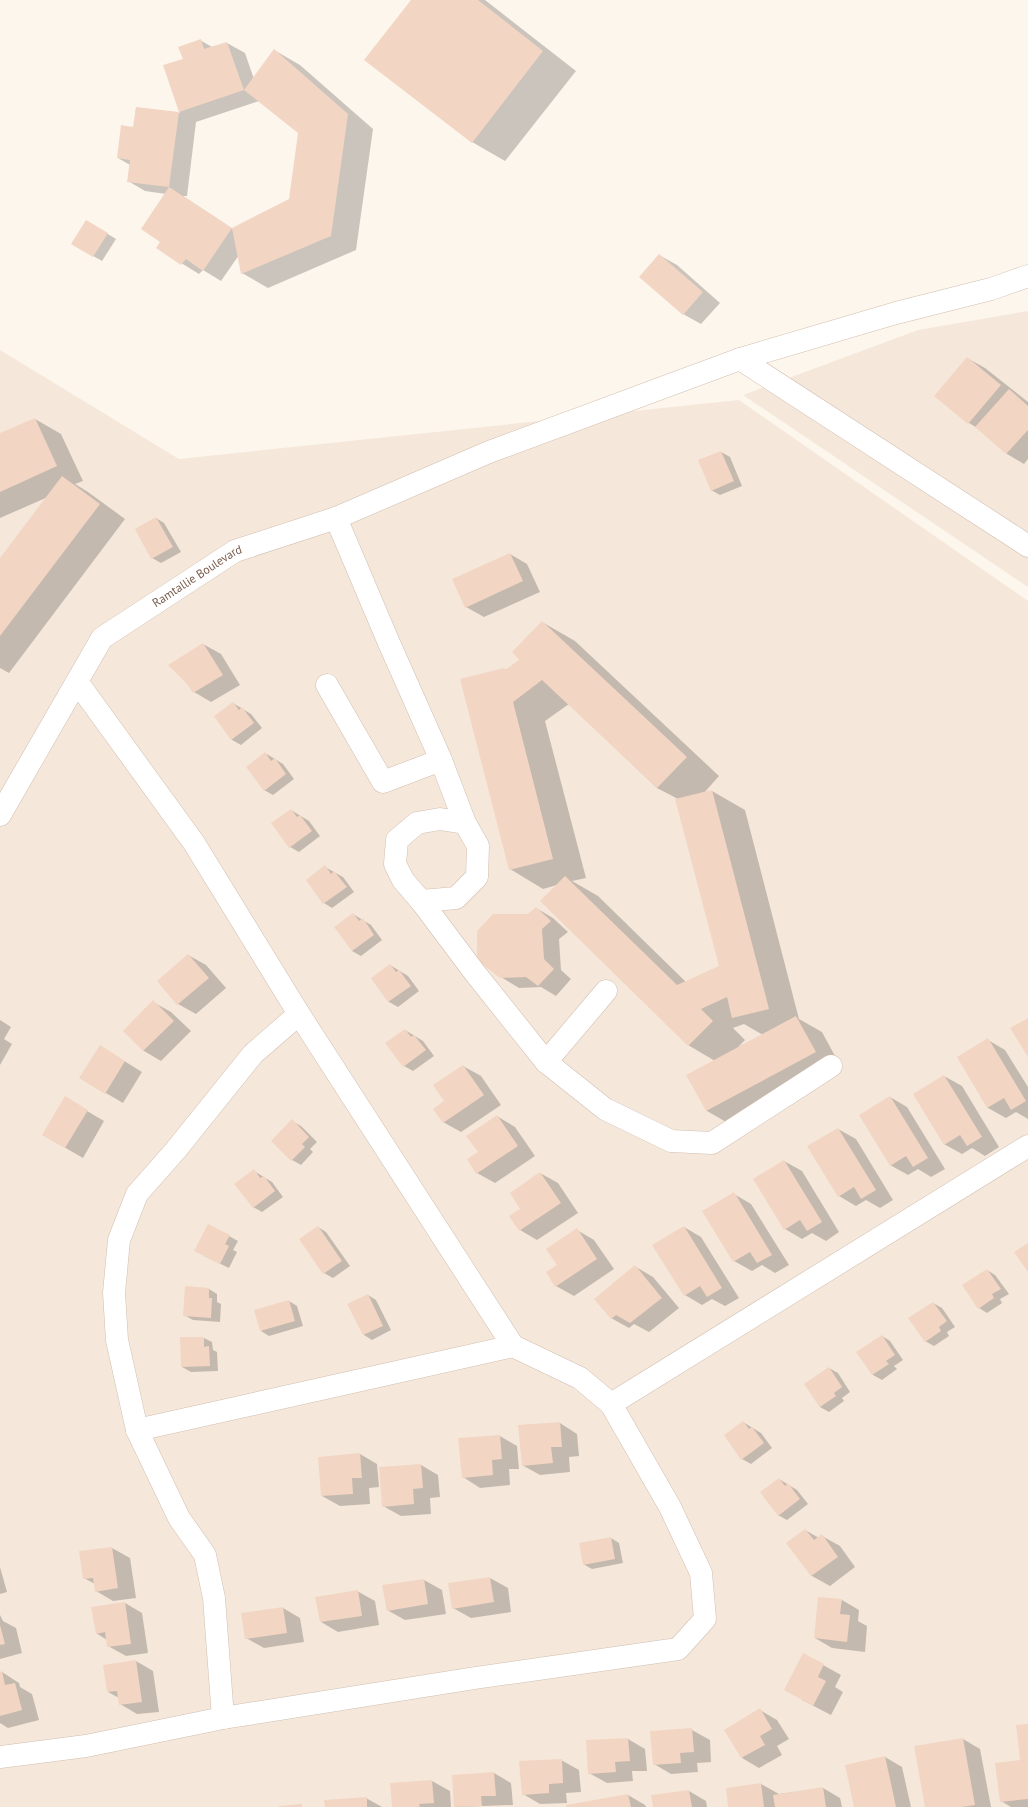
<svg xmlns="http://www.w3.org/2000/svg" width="1028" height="1807" font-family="'PT Sans',sans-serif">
  <rect width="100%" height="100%" fill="#fdf6ec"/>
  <!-- residential -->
  <g fill="#f5e8da">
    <polygon points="1028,311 1028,587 743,395 918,330"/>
    <polygon points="0,350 179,459 739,400 1028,601 1028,1807 0,1807"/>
  </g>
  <!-- shadow -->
  <g fill="#0003" fill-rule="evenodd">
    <polygon points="412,0 485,0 576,71 505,161 472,142"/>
    <path d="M200 40 212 47 227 43 245 53 254 79 274 50 300 65 373 129 356 250 268 288 242 273 239 255 221 281 203 270 199 274 157 248 161 242 166 194 145 191 128 181 130 165 118 158 134 128 136 108 180 113 164 66 184 59ZM259 101 299 132 290 200 233 229 183 196H187L196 122Z"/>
    <polygon points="86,221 116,239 102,261 72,244"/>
    <polygon points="659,255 677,265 720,303 701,324 683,314"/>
    <polygon points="967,358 985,368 1028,402 1028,459 1024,464 1007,454 979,429 969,423 936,396"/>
    <polygon points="35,419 61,434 83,481 75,484 88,492 125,519 9,673 0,668 0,560 48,497 0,518 0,435"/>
    <polygon points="721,452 730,457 742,486 720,495 711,490"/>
    <polygon points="156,518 164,523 181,552 161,563 152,558 136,529"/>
    <polygon points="510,554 527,564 540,592 484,617 466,607"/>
    <path d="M542 622 575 641 719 776 704 793 712 791 745 810 799 1019 822 1032 841 1067 733 1126 707 1111 688 1075 715 1061 688 1045 557 885 543 889 510 869 504 669 506 670 521 660ZM569 704 657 788 678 799 720 966 686 982 598 896 572 881 586 878 545 721ZM744 1024 763 1035 738 1047 745 1040 733 1028Z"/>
    <polygon points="203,644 221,654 240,685 211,702 194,692"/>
    <polygon points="233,703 251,714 262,728 241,745 232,740 215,716"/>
    <polygon points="265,753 283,764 294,779 273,795 264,790"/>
    <polygon points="291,810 309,821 320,836 299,852 290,847"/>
    <polygon points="325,867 343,877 354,892 332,908 324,903"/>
    <polygon points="536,908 553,918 568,932 559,939 561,970 571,979 556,996 541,987 519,988 501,977 528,915"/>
    <polygon points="353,914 371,925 382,940 361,956 352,951"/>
    <polygon points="188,955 206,965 226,988 196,1014 178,1004 158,981"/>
    <polygon points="390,965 408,976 419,991 398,1007 389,1002 372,979"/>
    <polygon points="153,1002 171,1012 191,1031 161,1061 144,1051 124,1031"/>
    <polygon points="0,1020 11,1027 4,1039 12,1044 0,1065"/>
    <polygon points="405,1030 423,1041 434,1056 413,1071 404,1066 386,1043"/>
    <polygon points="988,1040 1005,1050 1028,1087 1028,1119 1016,1112 1006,1118 988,1108 958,1058"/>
    <polygon points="100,1046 142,1072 123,1103 80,1078"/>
    <polygon points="463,1066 481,1076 501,1105 461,1132 443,1122 445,1101"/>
    <polygon points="944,1076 962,1086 999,1147 985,1156 972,1148 962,1154 944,1144"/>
    <polygon points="890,1097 907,1107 945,1169 931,1177 918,1169 908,1175 890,1165"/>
    <polygon points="65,1098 104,1121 83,1158 43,1135"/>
    <polygon points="497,1116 515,1127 535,1156 495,1183 477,1173 479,1152"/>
    <polygon points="292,1121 301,1126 317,1142 310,1149 313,1152 301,1165 292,1160"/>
    <polygon points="838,1129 856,1139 893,1200 880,1208 866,1200 856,1206 839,1196"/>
    <polygon points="784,1161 802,1171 839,1232 826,1241 812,1233 802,1239 785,1229"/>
    <polygon points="254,1171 272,1182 283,1197 262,1212 253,1207"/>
    <polygon points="540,1173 558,1183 578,1213 537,1240 520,1230 522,1209"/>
    <polygon points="734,1194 751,1204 789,1265 775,1273 762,1265 752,1271 734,1261"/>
    <polygon points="318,1227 326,1232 350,1266 333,1278 324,1273"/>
    <polygon points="684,1227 701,1237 739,1298 725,1306 712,1299 702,1305 685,1295"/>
    <polygon points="577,1230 594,1240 614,1269 574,1296 556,1286 558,1265"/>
    <polygon points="229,1236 238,1241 233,1250 237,1252 229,1268 204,1256"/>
    <polygon points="636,1267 653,1277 679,1308 649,1332 634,1324 629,1328 611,1318"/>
    <polygon points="987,1270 995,1275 1009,1294 1000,1299 1002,1303 987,1313 979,1308"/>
    <polygon points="209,1289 217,1294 217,1302 221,1304 220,1322 193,1320 184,1315"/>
    <polygon points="368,1295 376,1300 391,1330 372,1340 364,1335"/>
    <polygon points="289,1301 297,1306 303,1326 269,1336 261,1331"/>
    <polygon points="933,1303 942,1308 955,1327 947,1332 949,1336 934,1346 925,1341"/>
    <polygon points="882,1336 890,1341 903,1360 894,1366 897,1369 882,1380 873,1375 858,1352"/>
    <polygon points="204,1338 212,1342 213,1350 217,1352 218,1371 191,1372 182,1367"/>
    <polygon points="829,1368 838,1373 850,1392 842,1398 844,1401 829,1412 820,1407 805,1384"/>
    <polygon points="743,1422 761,1433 772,1448 751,1464 742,1459"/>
    <polygon points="560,1423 577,1434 579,1456 569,1457 570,1472 540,1475 522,1465"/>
    <polygon points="500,1436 517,1446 519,1469 509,1469 510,1485 480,1488 463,1477"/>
    <polygon points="360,1454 377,1464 379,1487 369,1488 370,1504 340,1506 322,1496"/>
    <polygon points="421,1465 438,1475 440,1497 430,1498 431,1514 401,1516 383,1506"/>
    <polygon points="779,1479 797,1490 808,1504 787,1520 778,1515"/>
    <polygon points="805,1530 819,1538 822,1536 840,1546 855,1567 830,1586 812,1576 787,1543"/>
    <polygon points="611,1538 619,1543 623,1563 592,1569 583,1564"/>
    <polygon points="112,1548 130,1558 136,1598 113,1601 96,1591 95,1584 84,1578 80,1552"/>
    <polygon points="0,1567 7,1592 0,1594"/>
    <polygon points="490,1578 508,1588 511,1612 471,1618 453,1608"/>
    <polygon points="424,1580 442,1590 446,1614 405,1620 387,1610 383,1586"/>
    <polygon points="357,1591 375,1601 379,1625 338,1632 321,1622"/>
    <polygon points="842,1600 859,1610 858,1621 867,1626 865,1652 832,1648 815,1638"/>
    <polygon points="125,1603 142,1613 148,1653 126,1656 108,1646 107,1640 96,1633"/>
    <polygon points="283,1608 300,1618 304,1642 264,1648 246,1638"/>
    <polygon points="0,1615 3,1621 16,1628 22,1653 0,1659"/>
    <polygon points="136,1661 153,1671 159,1712 137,1714 120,1704 119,1698 108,1692"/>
    <polygon points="823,1665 841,1675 835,1687 843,1692 831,1715 802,1700"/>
    <polygon points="2,1672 19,1683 20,1687 32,1694 39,1720 8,1728 0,1723 0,1673"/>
    <polygon points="760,1710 777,1720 789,1739 777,1746 782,1755 759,1768 742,1758"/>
    <polygon points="1028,1725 1028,1807 1011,1807 1001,1801 1021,1761"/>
    <polygon points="692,1730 710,1740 711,1762 697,1763 698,1772 671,1774 654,1764"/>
    <polygon points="628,1739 645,1749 647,1771 632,1771 633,1781 607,1783 589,1773"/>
    <polygon points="963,1739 980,1749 991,1807 926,1807"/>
    <polygon points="885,1757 902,1767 911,1807 855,1807"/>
    <polygon points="561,1760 579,1770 581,1792 566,1793 567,1803 540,1804 523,1794"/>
    <polygon points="494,1773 511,1783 513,1805 455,1807 453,1776"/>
    <polygon points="432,1781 450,1791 451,1807 393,1807 391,1784"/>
    <polygon points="761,1784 779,1794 823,1788 840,1798 842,1807 729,1807"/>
    <polygon points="689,1791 706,1801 707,1807 654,1807"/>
    <polygon points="628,1795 645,1805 646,1807 567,1807"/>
    <polygon points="366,1798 382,1807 326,1807"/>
  </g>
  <!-- building -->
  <g fill="#f3d5c3">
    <polygon points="411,0 478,0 543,51 472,143 364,60"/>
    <polygon points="201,39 204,49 227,42 244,90 274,49 348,114 331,236 241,274 232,228 289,199 298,133 244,90 179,112 169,187 127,182 130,160 117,158 121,125 133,127 136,107 179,112 163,65 183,59 178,47"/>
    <polygon points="169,187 232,228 203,271 186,259 181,265 156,248 160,242 141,229"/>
    <polygon points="86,220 108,233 93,257 71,244"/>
    <polygon points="659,254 703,292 683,315 639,277"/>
    <polygon points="967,357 1001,385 968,424 934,396"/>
    <polygon points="1009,389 1028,406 1028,430 1006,454 975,427"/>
    <polygon points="35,418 57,466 0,492 0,433"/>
    <polygon points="721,451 734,481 711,491 698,460"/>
    <polygon points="62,476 100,504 0,636 0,558"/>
    <polygon points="156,517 173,547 151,559 135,529"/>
    <polygon points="510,553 523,581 465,608 452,579"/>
    <polygon points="542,621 687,757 657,788 542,680 513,702 553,859 509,870 460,679 504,668 505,670 519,660 512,652"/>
    <polygon points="203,643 223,675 193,693 188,685 168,665"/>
    <polygon points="233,702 239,710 242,707 254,723 231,740 214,716"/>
    <polygon points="265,752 271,761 275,758 286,774 264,791 246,767"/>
    <polygon points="712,790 769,1009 732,1018 727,997 701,1009 713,1021 688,1046 540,901 565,876 677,985 719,966 675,799"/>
    <polygon points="291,809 297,817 300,815 312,831 289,848 271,823"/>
    <polygon points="325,865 331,874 334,871 347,887 323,904 306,880"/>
    <polygon points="536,907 551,921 542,929 544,959 554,969 538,986 526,977 500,978 477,960 477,931 493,914 528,914"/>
    <polygon points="353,913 359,921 363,918 374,935 352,951 334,927"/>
    <polygon points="188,954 209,978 177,1005 157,981"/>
    <polygon points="390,964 396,972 399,970 411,986 388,1002 371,978"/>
    <polygon points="153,1000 174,1021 143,1051 123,1031"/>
    <polygon points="796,1016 816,1052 706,1111 686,1075"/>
    <polygon points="1028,1018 1028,1057 1010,1028"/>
    <polygon points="405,1029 411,1037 414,1035 426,1050 403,1067 385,1043"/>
    <polygon points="988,1038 1026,1101 1011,1110 1004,1098 987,1108 957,1057"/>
    <polygon points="100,1045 125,1061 105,1094 79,1078"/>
    <polygon points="463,1065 484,1095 443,1123 433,1109 444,1101 433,1085"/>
    <polygon points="944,1075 982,1137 967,1146 960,1135 944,1145 913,1094"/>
    <polygon points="65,1096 88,1110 65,1148 42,1135"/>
    <polygon points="890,1096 928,1158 913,1167 906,1156 890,1166 859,1115"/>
    <polygon points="497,1115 518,1146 476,1174 467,1159 478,1152 466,1136"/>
    <polygon points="292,1119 309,1137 302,1144 305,1147 291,1161 271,1141"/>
    <polygon points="838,1128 876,1190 861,1199 854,1187 838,1197 807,1146"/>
    <polygon points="784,1160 822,1222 807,1231 800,1220 784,1230 753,1179"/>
    <polygon points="254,1169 260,1178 264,1176 275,1191 253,1208 234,1184"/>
    <polygon points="540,1172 561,1203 519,1231 509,1216 520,1209 510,1193"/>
    <polygon points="734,1192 772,1255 757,1263 750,1252 733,1262 702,1211"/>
    <polygon points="208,1224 230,1235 225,1244 229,1246 220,1264 194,1251"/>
    <polygon points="318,1226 342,1261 323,1274 299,1239"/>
    <polygon points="684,1226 722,1288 707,1297 700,1286 684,1296 652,1245"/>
    <polygon points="577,1228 597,1259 555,1287 546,1272 557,1265 546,1249"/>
    <polygon points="1028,1243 1028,1272 1014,1252"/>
    <polygon points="635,1265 662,1298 630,1323 616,1315 611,1319 594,1299"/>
    <polygon points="987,1269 1001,1289 992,1294 994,1298 978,1309 962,1285"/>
    <polygon points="185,1286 209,1288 209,1298 212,1298 211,1318 183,1316"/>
    <polygon points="368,1294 383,1326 363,1335 347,1304"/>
    <polygon points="289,1300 295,1321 260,1331 254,1310"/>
    <polygon points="933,1302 947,1321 939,1327 941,1331 925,1342 908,1318"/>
    <polygon points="882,1335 895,1355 886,1361 889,1364 872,1375 856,1352"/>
    <polygon points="180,1337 204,1337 204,1347 209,1346 210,1366 181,1367"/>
    <polygon points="829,1367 842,1387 834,1393 836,1396 820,1407 804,1384"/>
    <polygon points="743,1421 749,1429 752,1427 764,1443 741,1460 724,1435"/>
    <polygon points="560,1422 562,1447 551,1447 553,1463 522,1466 518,1425"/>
    <polygon points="500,1435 502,1459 492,1460 493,1475 462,1478 458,1438"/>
    <polygon points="360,1453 362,1478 352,1478 353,1494 321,1496 318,1457"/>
    <polygon points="421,1464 423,1488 413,1489 414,1504 382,1507 379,1467"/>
    <polygon points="779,1478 785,1486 788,1483 800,1499 778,1516 760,1492"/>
    <polygon points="805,1529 814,1540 822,1534 838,1557 811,1576 786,1543"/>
    <polygon points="611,1537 615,1559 583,1565 579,1543"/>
    <polygon points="112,1547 118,1588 95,1592 93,1578 83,1579 79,1551"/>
    <polygon points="490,1577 494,1602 452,1609 448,1583"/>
    <polygon points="424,1579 428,1604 387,1611 382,1585"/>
    <polygon points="358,1590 362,1616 320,1622 315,1597"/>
    <polygon points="818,1597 842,1599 840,1614 850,1615 847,1642 814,1638"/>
    <polygon points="125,1602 131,1644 107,1647 105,1632 96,1634 91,1607"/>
    <polygon points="283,1607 287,1633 245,1639 241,1613"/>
    <polygon points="0,1625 5,1644 0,1645"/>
    <polygon points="803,1653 824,1664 818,1677 826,1681 813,1706 784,1690"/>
    <polygon points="136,1660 142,1702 119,1705 117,1691 107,1692 103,1665"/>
    <polygon points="2,1671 5,1685 15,1683 22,1710 0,1716 0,1672"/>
    <polygon points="760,1708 772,1729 760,1736 765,1745 741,1758 724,1730"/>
    <polygon points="1028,1724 1028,1799 1000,1802 995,1763 1020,1760 1016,1725"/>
    <polygon points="692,1728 694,1752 680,1753 681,1763 653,1765 650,1731"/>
    <polygon points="628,1738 630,1761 615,1762 616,1772 588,1774 586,1740"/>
    <polygon points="963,1738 975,1805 962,1807 925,1807 914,1746"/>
    <polygon points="885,1756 896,1807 854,1807 845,1765"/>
    <polygon points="562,1759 563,1783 549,1784 549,1793 522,1795 519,1761"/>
    <polygon points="494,1772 496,1796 481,1796 482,1806 454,1807 452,1775"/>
    <polygon points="432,1780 434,1803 419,1804 420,1807 392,1807 390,1783"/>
    <polygon points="761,1783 764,1807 728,1807 726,1788"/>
    <polygon points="823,1787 826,1807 775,1807 773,1795"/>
    <polygon points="689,1790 692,1807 653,1807 651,1795"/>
    <polygon points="628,1794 631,1807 566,1807 566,1805"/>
    <polygon points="367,1797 367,1807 325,1807 324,1800"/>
    <polygon points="302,1804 302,1807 279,1807 279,1806"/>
  </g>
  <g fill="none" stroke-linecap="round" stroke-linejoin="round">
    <!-- street casing -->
    <g stroke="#d1beb0" stroke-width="23">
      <g id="street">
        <polyline points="740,359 1028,546"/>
        <polyline points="336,518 389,643 441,760 465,823 478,846 477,877 456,898 421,901 403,880 395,864 397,840 417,823 440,819 465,823"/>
        <polyline points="78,683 194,843 299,1014 513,1346 580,1378 611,1404 1028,1146"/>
        <polyline points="327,685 383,782 441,760"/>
        <path id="s1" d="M0 815 102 638 235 551 336 518 489 452 740 359 896 313 991 289 1028 276"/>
        <polyline points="421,901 475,973 546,1062 605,1109 671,1141 712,1143 831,1066"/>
        <polyline points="546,1062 606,991"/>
        <polyline points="137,1430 513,1346"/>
        <polyline points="223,1718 214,1598 205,1555 179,1518 137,1430 117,1340 114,1293 119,1240 137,1194 175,1151 253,1054 299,1014"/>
        <polyline points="0,1757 86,1746 223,1718 475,1678 678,1649 705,1619 701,1573 670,1507 611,1404"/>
      </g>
    </g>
    <!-- street -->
    <use href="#street" stroke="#fff" stroke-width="22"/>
  </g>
  <g text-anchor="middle" stroke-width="3.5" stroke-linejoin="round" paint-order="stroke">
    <!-- street labels -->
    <g font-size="12" fill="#7a5c4d" stroke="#fffaf3">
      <text dy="4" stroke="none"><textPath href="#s1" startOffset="318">Ramtallie Boulevard</textPath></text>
    </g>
  </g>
</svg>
